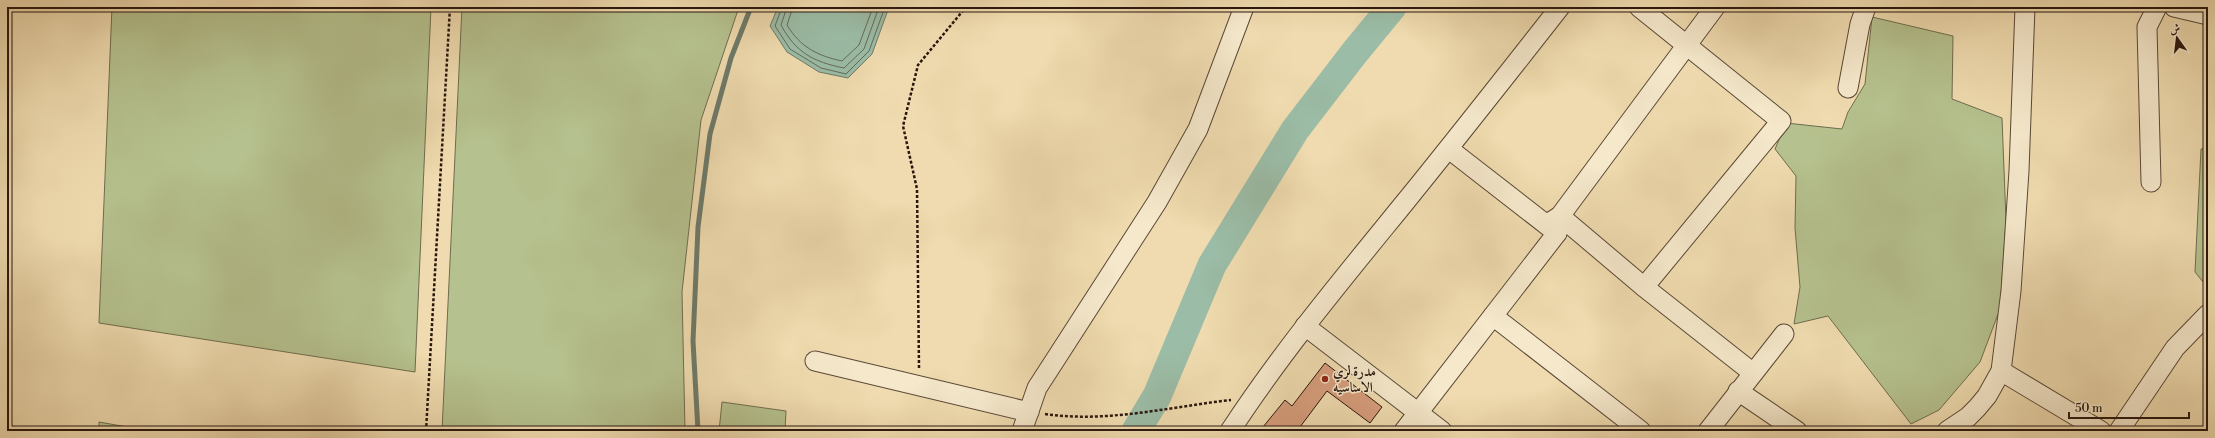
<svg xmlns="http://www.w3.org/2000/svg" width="2215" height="438" font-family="'Libre Bodoni',Amiri,serif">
  <rect width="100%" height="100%" fill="#efdbaf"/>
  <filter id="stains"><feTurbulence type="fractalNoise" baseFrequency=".005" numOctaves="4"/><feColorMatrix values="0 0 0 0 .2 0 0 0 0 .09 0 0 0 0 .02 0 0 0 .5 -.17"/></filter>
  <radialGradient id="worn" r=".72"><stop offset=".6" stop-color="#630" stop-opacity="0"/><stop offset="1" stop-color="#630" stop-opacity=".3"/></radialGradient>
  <!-- green -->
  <g fill="#b5c18e" stroke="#6f6c4e">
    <polygon points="112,7 431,7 415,372 99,323"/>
    <polygon points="462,7 739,7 701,120 682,292 685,431 442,431"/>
    <polygon points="1872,17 1953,36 1952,99 2002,118 2006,221 2000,309 1980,362 1939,410 1911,424 1828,316 1794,324 1800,287 1795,228 1796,176 1775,149 1786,123 1842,129 1848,112 1865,84"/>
    <polygon points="2208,148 2208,288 2195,272 2201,149"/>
    <polygon points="722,402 786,411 785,431 719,431"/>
    <polygon points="99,422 150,431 99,431"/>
  </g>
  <!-- water -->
  <polygon fill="#9bbca6" stroke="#6d7a69" points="778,7 889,7 872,54 848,78 819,72 787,52 770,26"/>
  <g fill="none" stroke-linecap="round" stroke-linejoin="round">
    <!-- shore -->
    <g stroke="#626a5a" stroke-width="1">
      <polyline points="782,7 775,26 790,49 821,68 846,74 869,51 885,7"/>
      <path d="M787 7 781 25C796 53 814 62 844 68L864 49 879 7"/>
      <path d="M793 7 787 25C800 47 818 56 842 61L859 45 873 7"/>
    </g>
    <!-- stream -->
    <polyline stroke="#6d7a69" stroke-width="5" points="698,431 693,341 698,227 710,134 731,58 751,7"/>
    <!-- river -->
    <polyline stroke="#9bbca6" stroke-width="29" points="1136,431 1157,396 1212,265 1295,130 1355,52 1392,7"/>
  </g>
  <!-- building -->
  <polygon fill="#d69c7b" stroke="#29170e" points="1325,363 1382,407 1370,423 1327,391 1297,431 1269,431 1263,427 1285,400 1292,406"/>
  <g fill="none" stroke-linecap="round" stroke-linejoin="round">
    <!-- minor casing -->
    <g stroke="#5a4836" stroke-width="21">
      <g id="minor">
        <polyline points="1639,7 1781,121 1644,287"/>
        <polyline points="2174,7 2208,15"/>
        <polyline points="1848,88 1860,24 1866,7"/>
        <polyline points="1449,149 1557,233"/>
        <polyline points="2151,182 2147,27 2157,7"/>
        <polyline points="1552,221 1560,216 1644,287 1753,373"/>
        <polyline points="1493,316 1641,431"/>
        <polyline points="1305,326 1442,431"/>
        <polyline points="815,361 1029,412"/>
        <polyline points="2001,371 2101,431"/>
        <polyline points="1738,391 1797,431"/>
        <polyline points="1022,431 1037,388 1157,202 1198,129 1244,7"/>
        <path d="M1230 431C1283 350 1345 276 1406 201 1458 137 1509 72 1560 7"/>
        <polyline points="1404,431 1557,233 1560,216 1715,7"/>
        <polyline points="1708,431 1784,334"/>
        <polyline points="1947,431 1968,417 1977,408 1987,396 2001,371 2011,291 2019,171 2025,7"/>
        <polyline points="2119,431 2175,348 2208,314"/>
      </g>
    </g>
    <!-- path -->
    <g stroke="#29170e" stroke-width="2.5" stroke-dasharray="3 2" stroke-linecap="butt">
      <polyline points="919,368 917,189 903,126 918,65 966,7"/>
      <path d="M1045 414C1108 423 1168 407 1231 400"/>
      <polyline points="426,431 450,7"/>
    </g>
    <!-- minor -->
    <use href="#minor" stroke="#f5e8cb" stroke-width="19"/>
  </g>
  <!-- markers -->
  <circle fill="#8f2418" stroke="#f5e8cb" stroke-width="1.5" cx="1325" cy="379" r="4"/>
  <g text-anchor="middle" stroke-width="3" stroke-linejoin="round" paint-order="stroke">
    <!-- poi labels -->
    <g font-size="14" font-weight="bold" fill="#29170e" stroke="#f5e8cb" text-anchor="start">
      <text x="1333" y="376">مدرة لري<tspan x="1333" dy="16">الاساسیه</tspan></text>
    </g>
  </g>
  <!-- margin -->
  <rect width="2215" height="438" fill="none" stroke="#efdbaf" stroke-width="24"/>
  <rect x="8" y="8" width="2199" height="422" fill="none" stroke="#29170e" stroke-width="2"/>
  <rect x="12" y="12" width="2191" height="414" fill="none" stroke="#29170e"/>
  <!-- north arrow -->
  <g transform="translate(2177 38) rotate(346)" stroke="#f5e8cb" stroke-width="3" paint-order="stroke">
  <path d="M0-3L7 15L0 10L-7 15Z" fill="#29170e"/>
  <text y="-6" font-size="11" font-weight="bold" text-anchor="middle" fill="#29170e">ش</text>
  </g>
  <!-- scale -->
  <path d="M2069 412v6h120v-6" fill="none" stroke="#29170e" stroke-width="2"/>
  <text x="2075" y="412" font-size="12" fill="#29170e" stroke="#f5e8cb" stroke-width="3" paint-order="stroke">50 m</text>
  <rect width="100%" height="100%" filter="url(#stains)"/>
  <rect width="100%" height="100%" fill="url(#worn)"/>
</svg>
